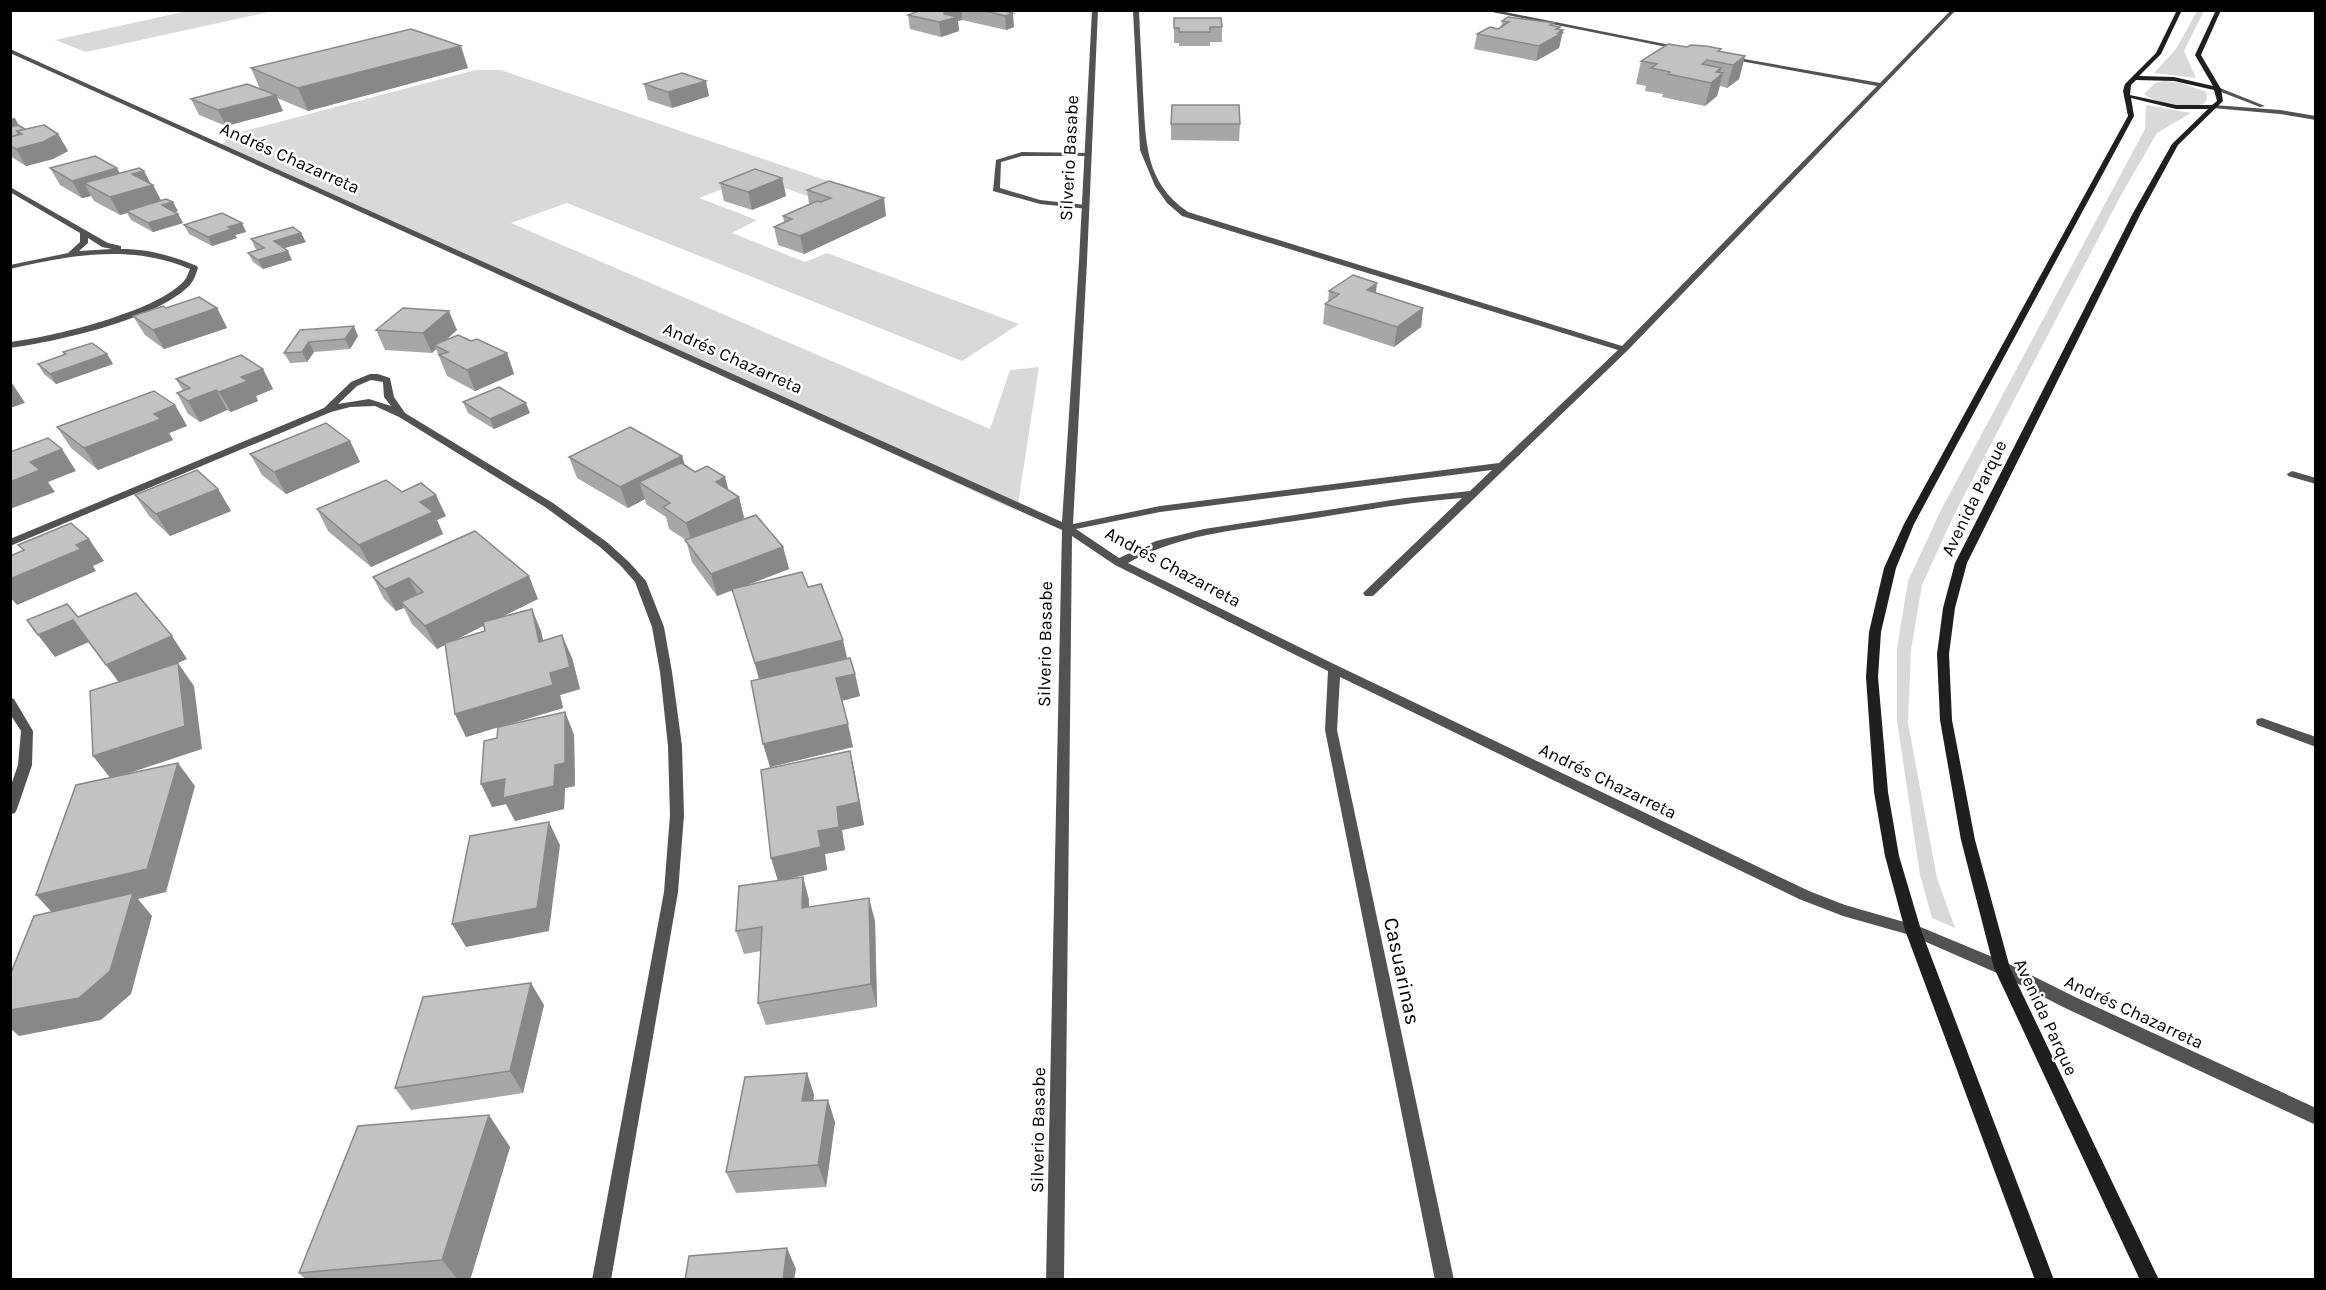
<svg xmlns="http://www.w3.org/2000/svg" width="2326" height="1290" font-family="Karla,sans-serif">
  <rect width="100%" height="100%" fill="#fff"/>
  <!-- green -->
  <g fill="#d9d9d9">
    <polygon points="192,10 273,11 86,52 55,40"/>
    <polygon points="2197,11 2204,11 2184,51 2196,78 2154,73 2176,49"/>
    <polygon points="476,70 501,70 837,184 807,196 754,177 699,198 757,220 732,233 805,262 827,253 1019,324 962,361 567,203 511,223 990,429 1010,370 1039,367 1017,511 221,145 233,134"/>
    <path d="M2165 81 2181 83 2206 92 2207 99 2203 104C2185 109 2159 105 2144 94L2155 83Z"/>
    <polygon points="2146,105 2191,113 2157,133 2120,197 1954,515 1922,585 1911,650 1908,723 1937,878 1955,928 1932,918 1920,875 1897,721 1897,648 1908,581 1941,510 2145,129"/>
  </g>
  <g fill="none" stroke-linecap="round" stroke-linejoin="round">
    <!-- lane -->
    <polygon fill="#525252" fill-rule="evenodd" points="1022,152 1091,153 1091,155 1089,156 1022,156 1001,162 1000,188 1040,200 1086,205 1089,205 1089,209 1040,204 993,191 996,160"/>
    <!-- street -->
    <g fill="#525252" fill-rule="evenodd">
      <path d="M1092 10H1098L1087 261 1073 524 1160 506 1499 463 1618 350 1182 216 1167 203 1155 186 1140 150 1133 10H1139C1140 38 1142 66 1143 93 1146 141 1144 182 1188 212L1622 346 1877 86 1729 59 1727 56 1880 83 1951 10H1956L1627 351 1373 596H1365L1363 593 1462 498C1406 502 1351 513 1295 521 1237 530 1179 534 1128 563L1338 666 1809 891 1845 905 1918 926 2007 963 2075 997 2316 1108V1125L2063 1007 1997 973 1910 935 1843 916 1799 899 1340 677 1337 730 1454 1280H1435L1325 730 1328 671 1115 565 1072 536 1064 1280H1046L1062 530 10 53V49L1062 522 1079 261ZM1492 470 1470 491 1405 498 1204 529 1156 541 1119 558 1076 529 1160 512Z"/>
      <polygon points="1482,10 1495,10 1685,48 1682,50"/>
      <polygon points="2216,88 2220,88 2265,106 2260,107 2216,90"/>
      <polygon points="2214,105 2280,110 2316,116 2316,120 2280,114 2212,108"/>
      <path d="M10 187 108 243 121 246V249C148 249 173 256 197 266L198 268C196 274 194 280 190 285 155 320 59 341 10 348V342C52 337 156 312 184 281 187 278 188 273 190 269 131 244 71 255 10 269V265L68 253 80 242V233L10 192ZM88 238 102 247 112 249 79 251 88 243Z"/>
      <path d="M370 374H378L390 378 394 397 405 413 553 503 608 543 629 562 646 581 664 627 672 672 682 746 684 815 678 892 611 1280H592L664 892 670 815 668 746 660 672 652 627 635 582 621 566 600 547 545 507 399 417 375 406 350 407 331 412 10 546V539L324 408 351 382ZM371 380 383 382 384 397 391 406 369 399 338 404 357 386Z"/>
      <polygon points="2292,471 2316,478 2316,484 2288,476 2287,474"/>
      <polygon points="10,698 14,699 33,731 32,765 17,809 15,813 10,814 10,788 18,765 21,731 10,714"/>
      <polygon points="2262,718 2316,737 2316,747 2257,725 2256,722 2257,719"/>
    </g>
    <!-- secondary -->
    <path fill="#1f1f1f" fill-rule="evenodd" d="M2177 10H2182L2161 54 2139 76 2174 77 2213 86 2195 55 2216 10H2221L2201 55 2221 89 2223 101 2178 145 2141 213 1967 563 1955 608 1949 654 1952 720 1975 840 2010 968 2159 1280H2140L1994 968 1961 840 1940 720 1937 654 1943 608 1955 563 2133 213 2172 144 2208 109H2176L2131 98 2134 116 1914 524 1896 568 1881 632 1878 677 1888 792 1899 856 1921 930 2054 1280H2035L1905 930 1885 856 1874 792 1866 677 1869 632 1884 568 1904 524 2128 116 2123 91 2125 84 2156 53ZM2136 80 2174 81 2214 90 2217 101 2212 105H2176L2130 95 2131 85Z"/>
  </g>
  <!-- wall -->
  <g fill="#a7a7a7" fill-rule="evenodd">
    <polygon points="921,10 1002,10 1014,27 1006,30 962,20 958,21 959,31 941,37 910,29 908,15"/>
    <polygon points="1174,18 1222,27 1222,42 1210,42 1210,46 1179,46 1179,43 1174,43"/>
    <polygon points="1502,21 1553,26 1559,29 1563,30 1559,48 1536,61 1474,49 1477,34 1498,29 1501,27"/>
    <polygon points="1720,52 1745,56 1739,79 1727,88 1720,86 1717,96 1705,106 1662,97 1663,94 1645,91 1646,86 1636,84 1641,61"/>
    <polygon points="251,68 468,68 308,111 277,98 283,111 226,126 199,115 191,99 260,89"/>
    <polygon points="644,84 709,96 672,108 648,100"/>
    <polygon points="10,116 19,126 25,129 58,134 68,151 53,159 26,166 10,156"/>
    <polygon points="1171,124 1240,124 1239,141 1171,140"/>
    <polygon points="50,168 120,173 151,184 153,185 161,200 178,211 175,212 178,214 183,223 153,232 131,220 127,213 120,215 94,201 91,196 82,198 60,185"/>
    <polygon points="782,178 786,196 752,210 724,201 720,183"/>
    <polygon points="807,190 886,216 804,254 778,245 774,227 784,222 783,216 809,204"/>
    <polygon points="242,223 246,232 235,235 237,238 212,246 189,234 184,225"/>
    <polygon points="251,239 306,242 284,248 292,260 263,269 253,262 248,253 258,250 255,248"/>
    <polygon points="1329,291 1376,293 1423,308 1421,327 1394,347 1323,324 1325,304 1328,302"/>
    <polygon points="166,308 217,308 227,328 164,349 145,335 133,316"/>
    <polygon points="300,330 358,336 350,349 314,352 307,362 290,363 284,353"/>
    <polygon points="376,330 457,330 446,340 471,341 507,353 514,374 475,391 447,376 436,349 432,353 385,350"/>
    <polygon points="63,352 107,354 113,364 56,384 44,374 38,364 64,355"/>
    <polygon points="176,379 273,389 256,396 258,401 231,412 227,410 200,422 188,414 177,393 183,391"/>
    <polygon points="463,402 530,413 494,429 468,413"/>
    <polygon points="175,405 187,426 169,433 173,440 98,470 71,448 57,427"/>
    <polygon points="350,441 360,462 286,494 262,475 250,454"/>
    <polygon points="682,456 685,465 739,497 744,518 740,521 783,547 789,569 740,588 808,587 855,674 860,696 842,701 853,747 770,767 759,679 732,590 717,596 692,562 686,540 669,529 666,517 646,504 645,499 628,508 577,478 569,457"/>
    <polygon points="218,489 231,511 170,536 149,516 135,495"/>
    <polygon points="402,492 446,516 437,520 443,534 371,567 328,531 317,509"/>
    <path d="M475 531 538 599 501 617 541 631 543 640 572 658 580 689 560 695 563 708 502 726 565 712 574 735 575 786 565 788 564 809 515 821 506 804 492 807 498 727 466 737 455 714 445 644 437 649 412 624 404 608 396 611 384 599 373 577ZM484 625 485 631 455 640Z"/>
    <polygon points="850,751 855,774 864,825 842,830 845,850 825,854 827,870 791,878 803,877 809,900 809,907 875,921 877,1007 766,1025 758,1003 761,951 744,954 736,931 778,880 771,858"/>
    <polygon points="544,1005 523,1093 411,1110 395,1088"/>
    <polygon points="807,1073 814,1095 813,1100 835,1122 826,1187 736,1193 726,1172"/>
    <polygon points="510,1147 470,1280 306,1280 299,1273"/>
  </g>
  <!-- shaded-wall -->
  <g fill="#888">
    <polygon points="946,10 962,10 962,20 958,21 959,31 941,37 939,22 944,11"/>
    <polygon points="1013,13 1014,27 1006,30 1005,16"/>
    <polygon points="1560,27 1558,32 1563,30 1559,48 1536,61 1539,46 1556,29"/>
    <polygon points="461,46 468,68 308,111 298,88"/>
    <polygon points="1745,56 1739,79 1727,88 1733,65"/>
    <polygon points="1721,68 1719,76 1723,73 1717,96 1705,106 1711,83 1716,72"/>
    <polygon points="706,81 709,96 672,108 668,92"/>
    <polygon points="276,95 283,111 226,126 218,110"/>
    <polygon points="15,118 19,126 10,128 10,119"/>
    <polygon points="58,134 68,151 53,159 26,166 16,149"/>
    <polygon points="117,168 127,186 84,183 91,196 82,198 72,181"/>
    <polygon points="144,171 152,186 153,185 162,203 126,211 127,213 120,215 110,197 132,174"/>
    <polygon points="782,178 786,196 752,210 748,192"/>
    <polygon points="884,198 886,216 804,254 800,236"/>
    <polygon points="173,202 178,211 167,214 162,205"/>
    <polygon points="178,214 183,223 153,232 148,223"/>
    <polygon points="242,223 246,232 235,235 237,238 212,246 208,237 228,227"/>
    <polygon points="301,233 306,242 278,250 274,241"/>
    <polygon points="288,251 292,260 263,269 258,260"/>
    <polygon points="1377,283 1375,302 1367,290"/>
    <polygon points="217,308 227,328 164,349 153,330"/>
    <polygon points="1423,308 1421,327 1394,347 1397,327"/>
    <polygon points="449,311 457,330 438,347 434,345 436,349 432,353 423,333"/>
    <polygon points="354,326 358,336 350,349 345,339"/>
    <polygon points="309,342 314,352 307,362 302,352"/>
    <polygon points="507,353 514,374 475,391 467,370"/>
    <polygon points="107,354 113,364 56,384 50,374"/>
    <polygon points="263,369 273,389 256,396 258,401 231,412 219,392 241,377"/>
    <polygon points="10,383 12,383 25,403 10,408"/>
    <polygon points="216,390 227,410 200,422 188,401"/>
    <polygon points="526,403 530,413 494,429 490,419"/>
    <polygon points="175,405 187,426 169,433 173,440 98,470 84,448 154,414"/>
    <polygon points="350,441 360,462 286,494 274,472"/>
    <polygon points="62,449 76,471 48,482 55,492 10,509 10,482 30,462"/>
    <polygon points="682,456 688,477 639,482 645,499 628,508 620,487"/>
    <polygon points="725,477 731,499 716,482"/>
    <polygon points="218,489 231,511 170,536 156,514"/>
    <polygon points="436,495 446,516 437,520 443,534 371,567 359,545 420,502"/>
    <polygon points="739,497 744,518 693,545 686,523"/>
    <polygon points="89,539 104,561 93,566 96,571 17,605 10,597 10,579 76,545"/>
    <polygon points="783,547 789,569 717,596 711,574"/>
    <polygon points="529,576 538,599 437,649 425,626"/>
    <polygon points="409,578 420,600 401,602 404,608 396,611 385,589"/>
    <polygon points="532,609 541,631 548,664 539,642"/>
    <polygon points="73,620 89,642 55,657 38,635"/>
    <polygon points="562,635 572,658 580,689 560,695 563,708 466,737 455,714 550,673"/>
    <polygon points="172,636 187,659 178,663 194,686 202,749 111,779 93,756 123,688 106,665"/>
    <polygon points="843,640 848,662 761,686 755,663"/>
    <polygon points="855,674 860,696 841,701 836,678"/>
    <polygon points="565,712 574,735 575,786 565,788 564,809 515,821 506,804 492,807 481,784 555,765"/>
    <polygon points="848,724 853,747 770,767 763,744"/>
    <polygon points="850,751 855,774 864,825 842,830 845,850 825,854 827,870 778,881 771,858 818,831 837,807"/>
    <polygon points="178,763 195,786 166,892 138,899 152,916 131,994 101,1020 19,1036 10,1028 10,1010 57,918 36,895"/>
    <polygon points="549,822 560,845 549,931 466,947 452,924"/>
    <polygon points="803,877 809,900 808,931 802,908"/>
    <polygon points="869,898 875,921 877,1007 871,984"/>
    <polygon points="531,983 544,1005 523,1093 510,1071"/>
    <polygon points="807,1073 814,1095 810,1123 802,1101"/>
    <polygon points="828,1100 835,1122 826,1187 818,1165"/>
    <polygon points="489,1115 510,1147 470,1280 458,1280 442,1260"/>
    <polygon points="787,1248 796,1269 794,1280 783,1280"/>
  </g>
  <!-- building -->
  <g fill="#c2c2c2" stroke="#888" stroke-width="1.5">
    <polygon points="921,10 946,10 944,11 944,14 958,17 939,22 908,15"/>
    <polygon points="981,10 1002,10 1013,13 1005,16"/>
    <polygon points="1508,17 1554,23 1550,25 1560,27 1556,29 1563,30 1558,33 1562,33 1539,46 1477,34 1490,27 1498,29 1509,22 1502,21"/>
    <polygon points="1174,18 1221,18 1222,27 1210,27 1210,32 1179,32 1179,28 1174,28"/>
    <polygon points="411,29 461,46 298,88 251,68"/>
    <polygon points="1668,44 1687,47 1691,45 1706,46 1721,49 1718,51 1745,56 1733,65 1707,60 1702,64 1721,68 1716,72 1723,73 1711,83 1668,74 1670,72 1651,68 1657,64 1641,61"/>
    <polygon points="682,73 706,81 668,92 644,84"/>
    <polygon points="247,84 276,95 218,110 191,99"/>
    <polygon points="1172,105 1239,105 1240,124 1171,124"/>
    <polygon points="18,125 25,129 17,131 19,135 10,137 10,127"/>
    <polygon points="44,125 58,134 43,142 16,149 10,146 10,137 22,134 17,131"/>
    <polygon points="95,156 117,168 72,181 50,168"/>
    <polygon points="139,168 144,171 132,174 153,185 110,197 84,183"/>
    <polygon points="755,169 782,178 748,192 720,183"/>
    <polygon points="829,181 884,198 800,236 774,227 792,219 783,216 817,201 821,202 831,198 807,190"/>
    <polygon points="166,199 173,202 162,205 178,214 148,223 126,211"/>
    <polygon points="222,213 242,223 228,227 232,229 208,237 184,225"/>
    <polygon points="293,227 301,233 274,241 288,251 258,260 248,253 264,248 251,239"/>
    <polygon points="1353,275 1377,283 1367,290 1423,308 1397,327 1325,304 1339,294 1329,291"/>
    <polygon points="199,297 217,308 153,330 133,316 163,306 166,308"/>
    <polygon points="403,308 449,311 423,333 376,330"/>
    <polygon points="354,326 345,339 309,342 302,352 284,353 300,330"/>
    <polygon points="458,335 471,341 477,339 507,353 467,370 439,355 448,352 434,345"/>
    <polygon points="92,343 107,354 50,374 38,364 66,354 63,352"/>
    <polygon points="241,355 263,369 241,377 248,381 219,392 216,390 188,401 177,393 190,388 176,379"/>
    <polygon points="499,387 526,403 490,419 463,402"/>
    <polygon points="154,391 175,405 154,414 161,419 84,448 57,427"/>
    <polygon points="326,423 350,441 274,472 250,454"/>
    <polygon points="630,427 682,456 620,487 569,457"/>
    <polygon points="48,438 62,449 30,462 40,470 10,482 10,452"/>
    <polygon points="681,463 695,472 707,466 725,477 716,482 739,497 686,523 663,507 670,503 639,482"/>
    <polygon points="197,470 218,489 156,514 135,495"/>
    <polygon points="386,480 402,492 421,483 436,495 420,502 433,512 359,545 317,509"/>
    <polygon points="756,515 783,547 711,574 685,540"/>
    <polygon points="71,523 89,539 76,545 81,549 10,579 10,556 24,550 18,545"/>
    <polygon points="475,531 529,576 425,626 401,602 423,592 409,578 385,589 373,577"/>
    <polygon points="802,572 808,587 821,584 843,640 755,663 732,589"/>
    <polygon points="136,593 172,636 106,665 73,620 38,635 27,620 67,604 78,617"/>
    <polygon points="532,609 539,642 562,635 570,667 550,673 553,685 455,714 445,643 485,631 483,622"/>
    <polygon points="850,658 855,674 836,678 848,724 763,744 751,681"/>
    <polygon points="178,663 185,726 93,756 90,691"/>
    <polygon points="565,712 565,763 555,765 554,786 503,798 505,779 481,784 484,741 497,738 498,727"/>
    <polygon points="850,751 859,802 837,807 839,827 818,831 821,847 771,858 761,770"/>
    <polygon points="178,763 147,869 36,895 76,785"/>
    <polygon points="549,822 537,908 452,924 470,836"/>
    <polygon points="803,877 802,908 869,898 871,984 758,1003 762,927 736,931 739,886"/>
    <polygon points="133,893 110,971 79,998 10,1010 10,975 34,916"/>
    <polygon points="531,983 510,1071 395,1088 423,997"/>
    <polygon points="807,1073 802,1101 828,1100 818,1165 726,1172 745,1077"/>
    <polygon points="489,1115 442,1260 299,1273 358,1126"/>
    <polygon points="787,1248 783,1280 685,1280 689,1256"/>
  </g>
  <g text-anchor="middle" stroke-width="5" stroke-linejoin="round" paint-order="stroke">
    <!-- street labels -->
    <g font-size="18" fill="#000" stroke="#fff">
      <text transform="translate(290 158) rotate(24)" y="6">Andrés Chazarreta</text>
      <text transform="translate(1069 158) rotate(-87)" y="6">Silverio Basabe</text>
      <text transform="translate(733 358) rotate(24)" y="6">Andrés Chazarreta</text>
      <text transform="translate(1974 498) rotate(-64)" y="6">Avenida Parque</text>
      <text transform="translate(1173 567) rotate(28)" y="6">Andrés Chazarreta</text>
      <text transform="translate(1045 644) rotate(-89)" y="6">Silverio Basabe</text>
      <text transform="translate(1608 781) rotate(26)" y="6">Andrés Chazarreta</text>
      <text transform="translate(2134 1012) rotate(25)" y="6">Andrés Chazarreta</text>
      <text transform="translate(2046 1017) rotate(65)" y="6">Avenida Parque</text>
      <text transform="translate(1038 1130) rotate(-89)" y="6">Silverio Basabe</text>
    </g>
    <!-- near-street labels -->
    <g font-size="21" fill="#000" stroke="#fff">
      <text transform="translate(1402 971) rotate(78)" y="7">Casuarinas</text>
    </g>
  </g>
  <!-- border -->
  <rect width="2326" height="1290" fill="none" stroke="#000000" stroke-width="24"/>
</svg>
